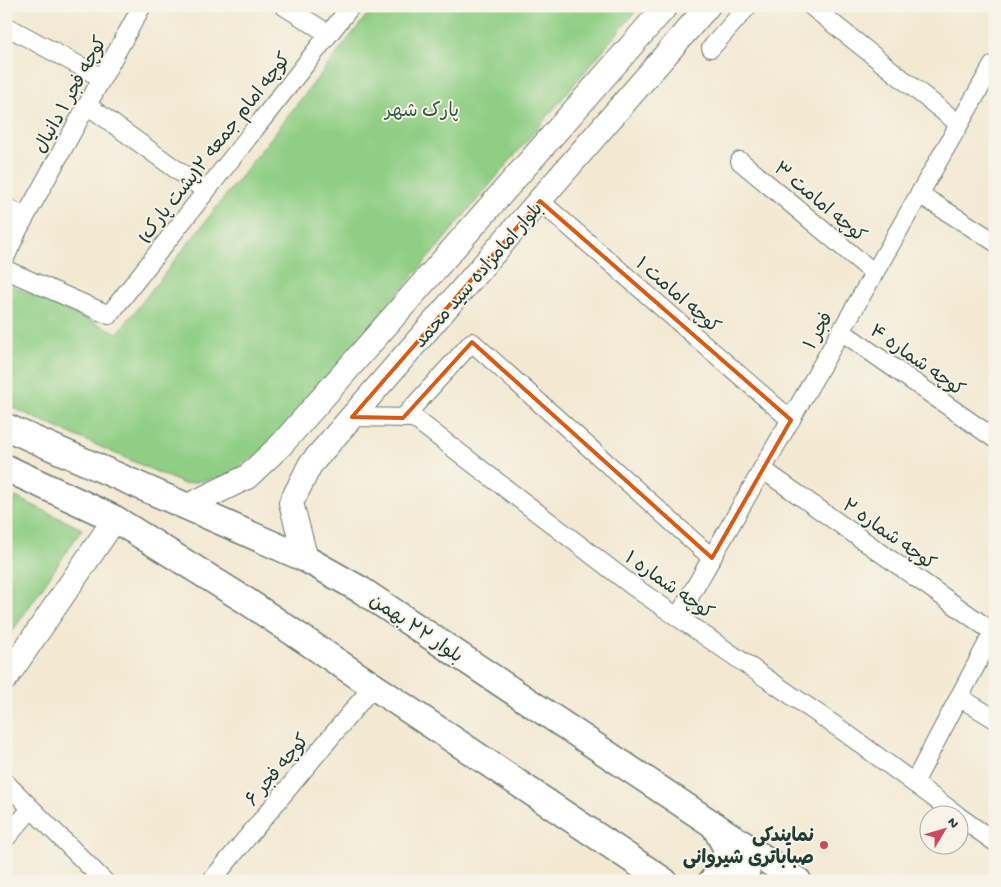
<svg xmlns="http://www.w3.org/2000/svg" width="1001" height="887" font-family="'Gochi Hand','Playpen Sans Arabic',sans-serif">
  <rect width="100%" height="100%" fill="#f7f3e8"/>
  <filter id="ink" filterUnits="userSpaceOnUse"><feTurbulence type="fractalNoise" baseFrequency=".02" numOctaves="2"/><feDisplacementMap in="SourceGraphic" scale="10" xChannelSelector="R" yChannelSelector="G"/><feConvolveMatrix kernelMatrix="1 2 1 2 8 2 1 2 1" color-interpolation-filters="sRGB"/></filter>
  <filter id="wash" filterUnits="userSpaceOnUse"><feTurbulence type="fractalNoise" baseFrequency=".0096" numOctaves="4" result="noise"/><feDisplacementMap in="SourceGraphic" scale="20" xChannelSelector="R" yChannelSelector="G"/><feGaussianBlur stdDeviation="1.12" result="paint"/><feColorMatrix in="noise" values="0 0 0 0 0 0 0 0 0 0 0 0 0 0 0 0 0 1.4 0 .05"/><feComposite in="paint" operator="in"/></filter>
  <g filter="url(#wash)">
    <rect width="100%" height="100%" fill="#f3e9d3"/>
    <!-- green -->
    <g fill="#8fce84" stroke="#57865c">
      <polygon points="374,6 640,6 273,443 228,476 184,484 6,405 8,284 118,333"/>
      <polygon points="16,497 82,529 6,641 6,519"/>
    </g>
  </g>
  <g filter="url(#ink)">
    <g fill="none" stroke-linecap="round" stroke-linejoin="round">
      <!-- street casing -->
      <g stroke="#69796c" stroke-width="20">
        <g id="street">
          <polyline points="284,6 329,34"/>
          <polyline points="811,6 959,124"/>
          <polyline points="6,26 102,78"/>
          <polyline points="711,48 748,6"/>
          <polyline points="87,105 206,191"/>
          <polyline points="740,161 874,273"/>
          <polyline points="919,194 995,242"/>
          <polyline points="540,201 791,420"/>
          <polyline points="6,207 25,217"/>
          <polyline points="6,256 18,230 142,6"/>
          <polyline points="6,270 109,315 351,6"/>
          <polyline points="841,331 995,439"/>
          <polyline points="352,417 414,418 634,587 843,731 956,814"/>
          <polyline points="403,418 472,342 712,558"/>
          <polyline points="762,469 993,632"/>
          <polyline points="678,617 993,65 995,66"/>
          <polyline points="959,697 995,719"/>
          <polyline points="6,783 104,881"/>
          <polyline points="914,783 995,629"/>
          <polyline points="958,816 995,842"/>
          <polyline points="6,838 31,809"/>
          <polyline points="211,881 374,685"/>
        </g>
      </g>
      <!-- secondary casing -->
      <g stroke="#69796c" stroke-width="26">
        <g id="secondary">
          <polyline points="188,506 247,477 281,445 666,6"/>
          <polyline points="306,559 291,503 310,465 708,6"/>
          <polyline points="6,678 115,519"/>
        </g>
      </g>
      <!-- primary casing -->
      <g stroke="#69796c" stroke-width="29">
        <g id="primary">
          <polyline points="6,427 306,559 361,590 798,881"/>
          <polyline points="6,468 115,519 245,600 664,881"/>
          <polyline points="744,845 747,867 745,881"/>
          <polyline points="712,881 721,875 727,849 714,825"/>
        </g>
      </g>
      <!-- street -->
      <use href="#street" stroke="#fff" stroke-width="18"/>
      <!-- secondary -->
      <use href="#secondary" stroke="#fff" stroke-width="24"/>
      <!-- primary -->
      <use href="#primary" stroke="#fff" stroke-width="26"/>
    </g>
  </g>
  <!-- marked area -->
  <path fill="none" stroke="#de580e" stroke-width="4" stroke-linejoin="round" d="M540 201 791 420 712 558 472 342 403 418 352 417Z"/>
  <!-- markers -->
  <circle fill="#d1495b" stroke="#f7f3e8" stroke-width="2" cx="824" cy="845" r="5"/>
  <g text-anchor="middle" stroke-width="4" stroke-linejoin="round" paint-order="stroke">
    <!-- street labels -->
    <g font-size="19" fill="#1f3d34" stroke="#f7f3e8">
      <text transform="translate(69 94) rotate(-61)" y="7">کوچه فجر ۱ دانیال</text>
      <text transform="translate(213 147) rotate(-52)" y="7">کوچه امام جمعه ۲(پشت پارک)</text>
      <text transform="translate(821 201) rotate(40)" y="7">کوچه امامت ۳</text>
      <text transform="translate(477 274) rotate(-49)" y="7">بلوار امامزاده سید محمد</text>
      <text transform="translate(679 294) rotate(41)" y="7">کوچه امامت ۱</text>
      <text transform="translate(817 330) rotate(-60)" y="7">فجر ۱</text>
      <text transform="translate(918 359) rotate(35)" y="7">کوچه شماره ۴</text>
      <text transform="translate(890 533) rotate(35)" y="7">کوچه شماره ۲</text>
      <text transform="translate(670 584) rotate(35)" y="7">کوچه شماره ۱</text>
      <text transform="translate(417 627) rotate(34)" y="7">بلوار ۲۲ بهمن</text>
      <text transform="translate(276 769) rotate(-50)" y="7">کوچه فجر ۶</text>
    </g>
    <!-- park labels -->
    <g font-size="19" fill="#355a44" stroke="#f7f3e8">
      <text x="422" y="116">پارک شهر</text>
    </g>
    <!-- poi labels -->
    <g font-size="19" font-weight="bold" fill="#1f3d34" stroke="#f7f3e8" text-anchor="end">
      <text x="814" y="841">نمایندکی<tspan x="814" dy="22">صباباتری شیروانی</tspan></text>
    </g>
  </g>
  <!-- margin -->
  <rect width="1001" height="887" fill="none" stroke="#f7f3e8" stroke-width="25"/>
  <!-- north arrow -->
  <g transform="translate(944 830) rotate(52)"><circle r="24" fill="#f7f3e8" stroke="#a1aaa0"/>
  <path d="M0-4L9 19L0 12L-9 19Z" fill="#d1495b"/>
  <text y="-8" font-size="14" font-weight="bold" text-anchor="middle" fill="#1f3d34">N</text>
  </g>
</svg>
